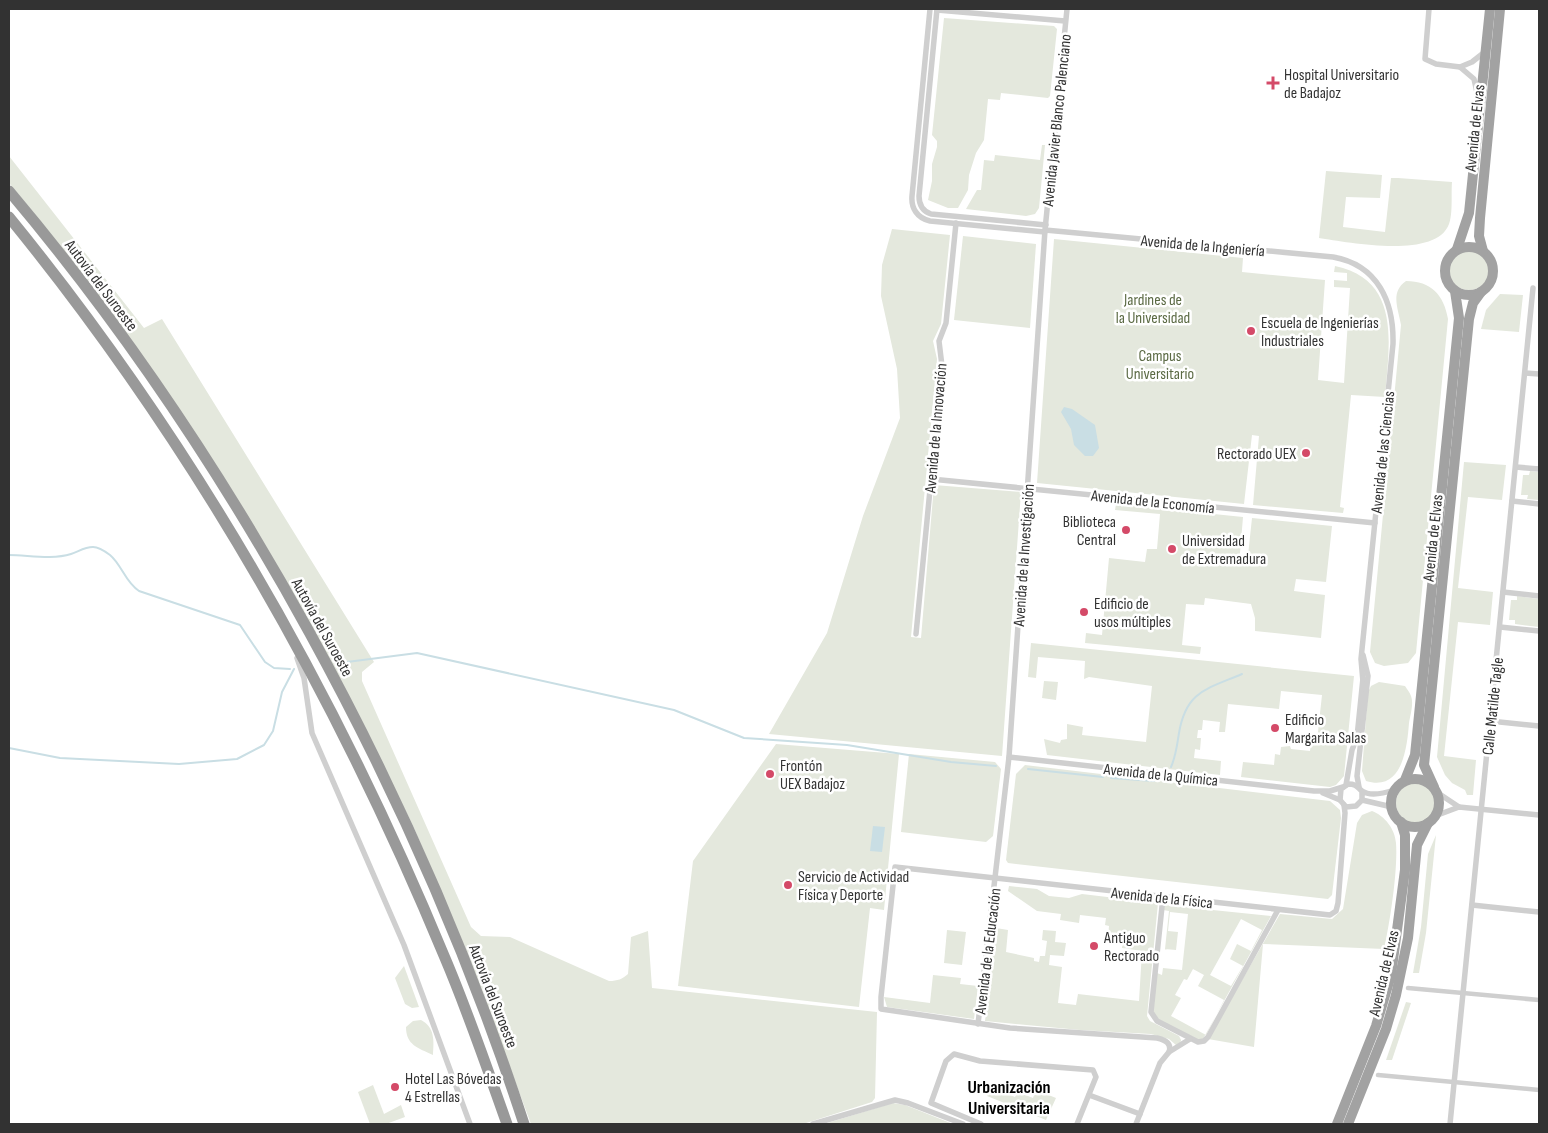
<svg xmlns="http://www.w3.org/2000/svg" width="1548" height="1133" font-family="'Sofia Sans Condensed',sans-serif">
  <rect width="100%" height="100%" fill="#fff"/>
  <!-- green -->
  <g fill="#e4e8dd" fill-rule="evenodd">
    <polygon points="944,18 1054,26 1057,29 1050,96 1048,98 1001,93 1000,100 988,99 984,140 976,153 969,175 968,190 958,208 948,208 928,200 932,181 932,164 937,147 937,141 932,135"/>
    <polygon points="1042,145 1045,145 1039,208 1035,214 1026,216 966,209 977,190 981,190 984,160 994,161 995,155 1040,160"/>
    <path d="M9 156 144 328 162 319 374 662 362 672V681L471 927 481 936 510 937 609 981C618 981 622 979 628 974L631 937 648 931 652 988 877 1012 875 1098 872 1102 803 1124H531L467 952 414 828 355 708 271 556 33 212 9 183Z"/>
    <path d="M1326 171 1382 175 1380 198 1346 197 1343 227 1385 232 1391 178H1398L1452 182C1451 195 1453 213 1449 224 1436 260 1347 242 1319 238Z"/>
    <polygon points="892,229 950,235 941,324 933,341 937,359 911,637 921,638 934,485 1021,492 1002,756 769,734 827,633 863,516 900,418 897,369 881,296 882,265"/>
    <polygon points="963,236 1036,244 1030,328 954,320"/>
    <path d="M1054 239 1243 258 1242 272 1325 280 1318 380 1344 383 1350 288 1334 287V280L1347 281V273L1334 272 1335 266C1402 280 1389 345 1385 397L1351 395 1340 507 1344 508 1343 513 1253 505 1259 436 1252 435 1244 504 1037 483Z"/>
    <circle cx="1469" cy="270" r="20"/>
    <path d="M1406 281C1431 281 1444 295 1448 319L1416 653 1408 663 1384 666 1375 663 1370 652 1401 325C1398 308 1390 292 1406 281Z"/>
    <polygon points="1500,294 1523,295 1519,332 1481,329 1486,310"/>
    <polygon points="1464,462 1506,465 1502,500 1468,497 1458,588 1493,592 1490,625 1458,622 1444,756 1476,760 1473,795 1467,795 1465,790 1452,783 1445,775 1437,757"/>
    <polygon points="1530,471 1539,472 1539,500 1527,499 1528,495 1521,495 1523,475 1529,475"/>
    <polygon points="1116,504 1243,517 1239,565 1247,565 1252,518 1332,526 1326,582 1296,579 1294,591 1325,595 1321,638 1255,631 1255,618 1251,604 1205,598 1204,605 1186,604 1182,645 1201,647 1200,654 1085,643 1086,633 1102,635 1109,558 1145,562 1147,549 1157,549 1160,514 1115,510"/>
    <polygon points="1517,596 1539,599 1539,627 1515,624 1515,620 1509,620 1511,600 1517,600"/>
    <polygon points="1031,643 1354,676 1344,776 1336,785 1330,787 1241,777 1243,762 1274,765 1275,754 1280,755 1281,747 1290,746 1291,749 1310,751 1311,743 1308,740 1317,741 1322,695 1281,691 1279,709 1228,704 1225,732 1219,732 1220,722 1203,720 1202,730 1198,730 1197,738 1201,738 1200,750 1195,749 1194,758 1221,761 1220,775 1047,755 1044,739 1060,743 1061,740 1067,739 1067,724 1083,727 1082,735 1146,742 1152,686 1089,677 1084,679 1085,661 1038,657 1036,678 1028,677"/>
    <polygon points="1044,681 1058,682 1056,700 1042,698"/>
    <path d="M1379 682 1405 686C1407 689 1410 693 1411 696 1414 704 1410 716 1409 723 1407 749 1402 792 1366 781L1362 771 1368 692 1371 686Z"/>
    <polygon points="776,744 899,754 884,910 870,908 859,1007 678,986 693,861"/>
    <polygon points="909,754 995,762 1001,769 993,836 986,842 901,832"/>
    <polygon points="1025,765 1330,801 1340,810 1341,818 1332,895 1328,899 1008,863 1006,860 1016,774"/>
    <circle cx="1416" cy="803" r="20"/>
    <path d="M1372 811C1385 816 1395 829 1396 843 1398 870 1390 922 1384 949L1263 944 1254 1047 1208 1039 1280 914 1332 919 1343 909 1357 823 1362 815Z"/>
    <polygon points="1436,835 1426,933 1419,973 1413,973 1421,927 1428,854"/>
    <polygon points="1009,886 1037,889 1049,896 1069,898 1082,894 1158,903 1147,1016 1150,1021 1179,1036 1181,1040 1180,1044 1176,1045 1169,1039 1151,1034 1080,1030 985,1021 996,928 1008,930 1006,952 1034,958 1034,961 1039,962 1040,956 1045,956 1047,941 1042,940 1043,930 1056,931 1055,942 1066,943 1064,956 1050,955 1049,965 1062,967 1058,1003 1076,1005 1078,994 1139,1001 1142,951 1122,948 1123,939 1108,937 1109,926 1105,925 1106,918 1080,915 1079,923 1060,920 1061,914 1037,911 1008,891"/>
    <path d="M1164 905 1271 916 1203 1039H1197L1157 1019 1153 1011 1157 973 1162 975 1163 968 1169 911 1163 910ZM1170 912 1188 914 1182 970 1163 968 1165 949 1176 950 1178 932 1168 931ZM1241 919 1262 930 1251 951 1237 944 1230 959 1243 966 1231 986 1210 975ZM1193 969 1204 975 1198 986 1224 1000 1206 1035 1171 1016 1181 998 1175 995 1184 979 1187 980Z"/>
    <polygon points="947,930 966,932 962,965 944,963"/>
    <polygon points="404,966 419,1007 412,1008 405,1004 395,978"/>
    <polygon points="933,975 961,978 960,984 978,986 974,1019 887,1007 884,997 930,1003"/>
    <polygon points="1406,1002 1411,1003 1392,1060 1386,1060"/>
    <path d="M421 1020C435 1027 434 1041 433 1055 418 1048 406 1045 406 1027L413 1021Z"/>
    <polygon points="373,1085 384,1114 401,1105 405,1117 386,1124 370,1124 358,1092"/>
    <polygon points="991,1087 1015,1097 1018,1092 1033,1098 1036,1090 1056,1098 1046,1120 987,1096"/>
    <polygon points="893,1103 905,1105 953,1124 824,1124"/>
  </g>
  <!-- water -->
  <g fill="#c9dee4">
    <polygon points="1064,407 1072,409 1095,425 1099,448 1093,456 1085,456 1074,445 1071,429 1061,412"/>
    <polygon points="873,826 885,827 882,852 870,851"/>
  </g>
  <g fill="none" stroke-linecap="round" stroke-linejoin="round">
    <!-- stream -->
    <g stroke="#c9dee4" stroke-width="2">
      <path d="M9 555C28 555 52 560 71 554 78 552 84 547 93 547 98 547 106 552 110 555 122 565 125 582 139 591L240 625 265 662 274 668 290 669"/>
      <polyline points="347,662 417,653 674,710 744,738 847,745 951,762 996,766"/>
      <polyline points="9,748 60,758 179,764 237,759 264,745 273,731 282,692 294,669"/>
      <path d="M1171 767C1176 756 1177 745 1179 733 1186 691 1207 689 1242 674"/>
      <polyline points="1028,769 1103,777"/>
      <polyline points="1111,778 1154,781"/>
    </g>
    <!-- pedestrian -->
    <g stroke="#cfcfcf" stroke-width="4.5">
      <polyline points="1408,988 1539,1000"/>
      <polyline points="1378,1075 1539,1090"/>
    </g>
    <!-- minor -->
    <g stroke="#cfcfcf" stroke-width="5.5">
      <path d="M930 9 912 196C911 208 917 218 930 221L1045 232"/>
      <path d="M937 9 919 196C919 205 922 211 931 214L1046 225"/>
      <polyline points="1429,9 1425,59 1436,64 1460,67"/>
      <polyline points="937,10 1065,21"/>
      <polyline points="1478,97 1474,79 1460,67 1472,62 1486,51"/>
      <path d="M1045 230 1333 257C1378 265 1394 302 1393 344L1361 659 1363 682"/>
      <polyline points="1525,373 1539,374"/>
      <polyline points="1516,467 1539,469"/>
      <polyline points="931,479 1375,523"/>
      <polyline points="1512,501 1539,504"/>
      <polyline points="1503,592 1539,596"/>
      <polyline points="1500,627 1539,631"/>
      <polyline points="916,634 942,366 939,341 946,323 956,223"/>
      <polyline points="297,658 304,678 312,733 404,945 470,1124"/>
      <polyline points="1490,721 1539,726"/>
      <polyline points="1009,757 1314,791 1330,791 1343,787"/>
      <polyline points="1346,785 1352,750 1357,737 1363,678"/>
      <polyline points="1359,787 1357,776 1368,676 1363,655"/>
      <path d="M1362 791V800L1356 806 1346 807 1340 800 1341 789 1348 784C1357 784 1357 787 1362 791 1371 797 1385 793 1394 790"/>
      <polyline points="1323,793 1340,800"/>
      <polyline points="1438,793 1459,807"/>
      <polyline points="1362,800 1392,807"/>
      <polyline points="1435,816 1459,807 1539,815"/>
      <polyline points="1163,897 1151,1012 1157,1021 1198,1042 1204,1041 1208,1037 1278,910"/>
      <polyline points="1472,905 1539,912"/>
      <polyline points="978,1024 1009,757 1045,230 1067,9"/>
      <path d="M1169 1052C1172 1043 1165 1040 1157 1038L1010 1028 881 1009V997L895 867 1330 915 1336 911 1338 903 1345 813 1344 805"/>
      <polyline points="1089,1095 1140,1114"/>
      <polyline points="813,1124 895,1100 908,1103 963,1124"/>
      <polyline points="981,1124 931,1103 946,1061 954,1054 980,1061 1093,1070 1096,1077 1077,1124"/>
      <polyline points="1136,1124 1160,1063 1169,1052 1190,1039"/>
      <polyline points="1450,1124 1533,288"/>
    </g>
    <!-- trunk -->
    <g stroke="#a2a2a2" stroke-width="10">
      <circle cx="1469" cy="271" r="24"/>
      <polyline points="1457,249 1469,213 1490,9"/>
      <polyline points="1483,251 1479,236 1480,218 1500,9"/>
      <circle cx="1415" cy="803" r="24"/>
      <polyline points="1405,780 1415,755 1459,318 1455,291"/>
      <polyline points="1434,787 1424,765 1469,319 1473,303 1481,292"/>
      <polyline points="1337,1124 1376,1026 1391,975 1405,870 1405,835 1401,822"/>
      <polyline points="1348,1124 1386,1029 1396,995 1408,938 1417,845 1428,823"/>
    </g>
    <!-- motorway -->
    <g stroke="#999" stroke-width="11">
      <path d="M9 191C232 455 417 796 524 1124"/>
      <path d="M9 217C191 440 335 692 445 958 468 1012 487 1068 507 1124"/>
    </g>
  </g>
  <!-- markers -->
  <g fill="#d44a68" stroke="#fff" stroke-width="2">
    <path d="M1270.5 75.5h5v5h5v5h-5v5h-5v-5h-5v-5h5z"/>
    <circle cx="1251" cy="331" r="5"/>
    <circle cx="1306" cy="453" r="5"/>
    <circle cx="1126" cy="530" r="5"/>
    <circle cx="1172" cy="549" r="5"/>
    <circle cx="1084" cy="612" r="5"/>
    <circle cx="1275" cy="728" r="5"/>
    <circle cx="770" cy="774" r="5"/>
    <circle cx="788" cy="885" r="5"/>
    <circle cx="1094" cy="946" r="5"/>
    <circle cx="395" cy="1087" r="5"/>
  </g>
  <g text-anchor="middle" stroke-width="5" stroke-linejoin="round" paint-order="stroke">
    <!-- poi labels -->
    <g font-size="16" fill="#323232" stroke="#fff" text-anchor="start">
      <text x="1284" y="80">Hospital Universitario<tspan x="1284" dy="18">de Badajoz</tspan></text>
      <text x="1261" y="328">Escuela de Ingenierías<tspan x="1261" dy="18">Industriales</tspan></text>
      <text x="1296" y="459" text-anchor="end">Rectorado UEX</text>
      <text x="1116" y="527" text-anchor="end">Biblioteca<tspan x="1116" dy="18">Central</tspan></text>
      <text x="1182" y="546">Universidad<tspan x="1182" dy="18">de Extremadura</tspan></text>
      <text x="1094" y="609">Edificio de<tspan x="1094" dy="18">usos múltiples</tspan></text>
      <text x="1285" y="725">Edificio<tspan x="1285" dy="18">Margarita Salas</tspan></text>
      <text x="780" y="771">Frontón<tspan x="780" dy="18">UEX Badajoz</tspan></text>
      <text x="798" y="882">Servicio de Actividad<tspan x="798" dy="18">Física y Deporte</tspan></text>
      <text x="1104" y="943">Antiguo<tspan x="1104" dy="18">Rectorado</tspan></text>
      <text x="405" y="1084">Hotel Las Bóvedas<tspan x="405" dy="18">4 Estrellas</tspan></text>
    </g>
    <!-- street labels -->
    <g font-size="16" fill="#323232" stroke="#fff">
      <text transform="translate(1056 120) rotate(-84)" y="6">Avenida Javier Blanco Palenciano</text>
      <text transform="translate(1474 128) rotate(-84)" y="6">Avenida de Elvas</text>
      <text transform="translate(1203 245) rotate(5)" y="6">Avenida de la Ingeniería</text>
      <text transform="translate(102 285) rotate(53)" y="6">Autovía del Suroeste</text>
      <text transform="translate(935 428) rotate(-85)" y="6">Avenida de la Innovación</text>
      <text transform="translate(1382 452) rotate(-84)" y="6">Avenida de las Ciencias</text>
      <text transform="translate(1153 501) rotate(6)" y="6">Avenida de la Economía</text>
      <text transform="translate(1432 538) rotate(-84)" y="6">Avenida de Elvas</text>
      <text transform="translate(1023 555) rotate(-86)" y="6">Avenida de la Investigación</text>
      <text transform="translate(323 627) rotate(61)" y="6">Autovía del Suroeste</text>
      <text transform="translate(1492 706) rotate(-84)" y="6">Calle Matilde Tagle</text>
      <text transform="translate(1161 774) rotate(6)" y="6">Avenida de la Química</text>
      <text transform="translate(1162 897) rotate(6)" y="6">Avenida de la Física</text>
      <text transform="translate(987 951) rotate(-83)" y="6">Avenida de la Educación</text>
      <text transform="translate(1383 973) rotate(-77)" y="6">Avenida de Elvas</text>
      <text transform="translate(494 996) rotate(69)" y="6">Autovía del Suroeste</text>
    </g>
    <!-- park labels -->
    <g font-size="16" fill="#5b6a44" stroke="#fff">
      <text x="1153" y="305">Jardines de<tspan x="1153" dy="18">la Universidad</tspan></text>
      <text x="1160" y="361">Campus<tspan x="1160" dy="18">Universitario</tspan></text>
    </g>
    <!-- neighbourhood labels -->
    <g font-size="18" font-weight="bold" fill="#000" stroke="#fff">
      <text x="1009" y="1093">Urbanización<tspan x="1009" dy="21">Universitaria</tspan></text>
    </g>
  </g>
  <!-- border -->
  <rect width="1548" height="1133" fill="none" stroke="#323232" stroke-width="20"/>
</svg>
